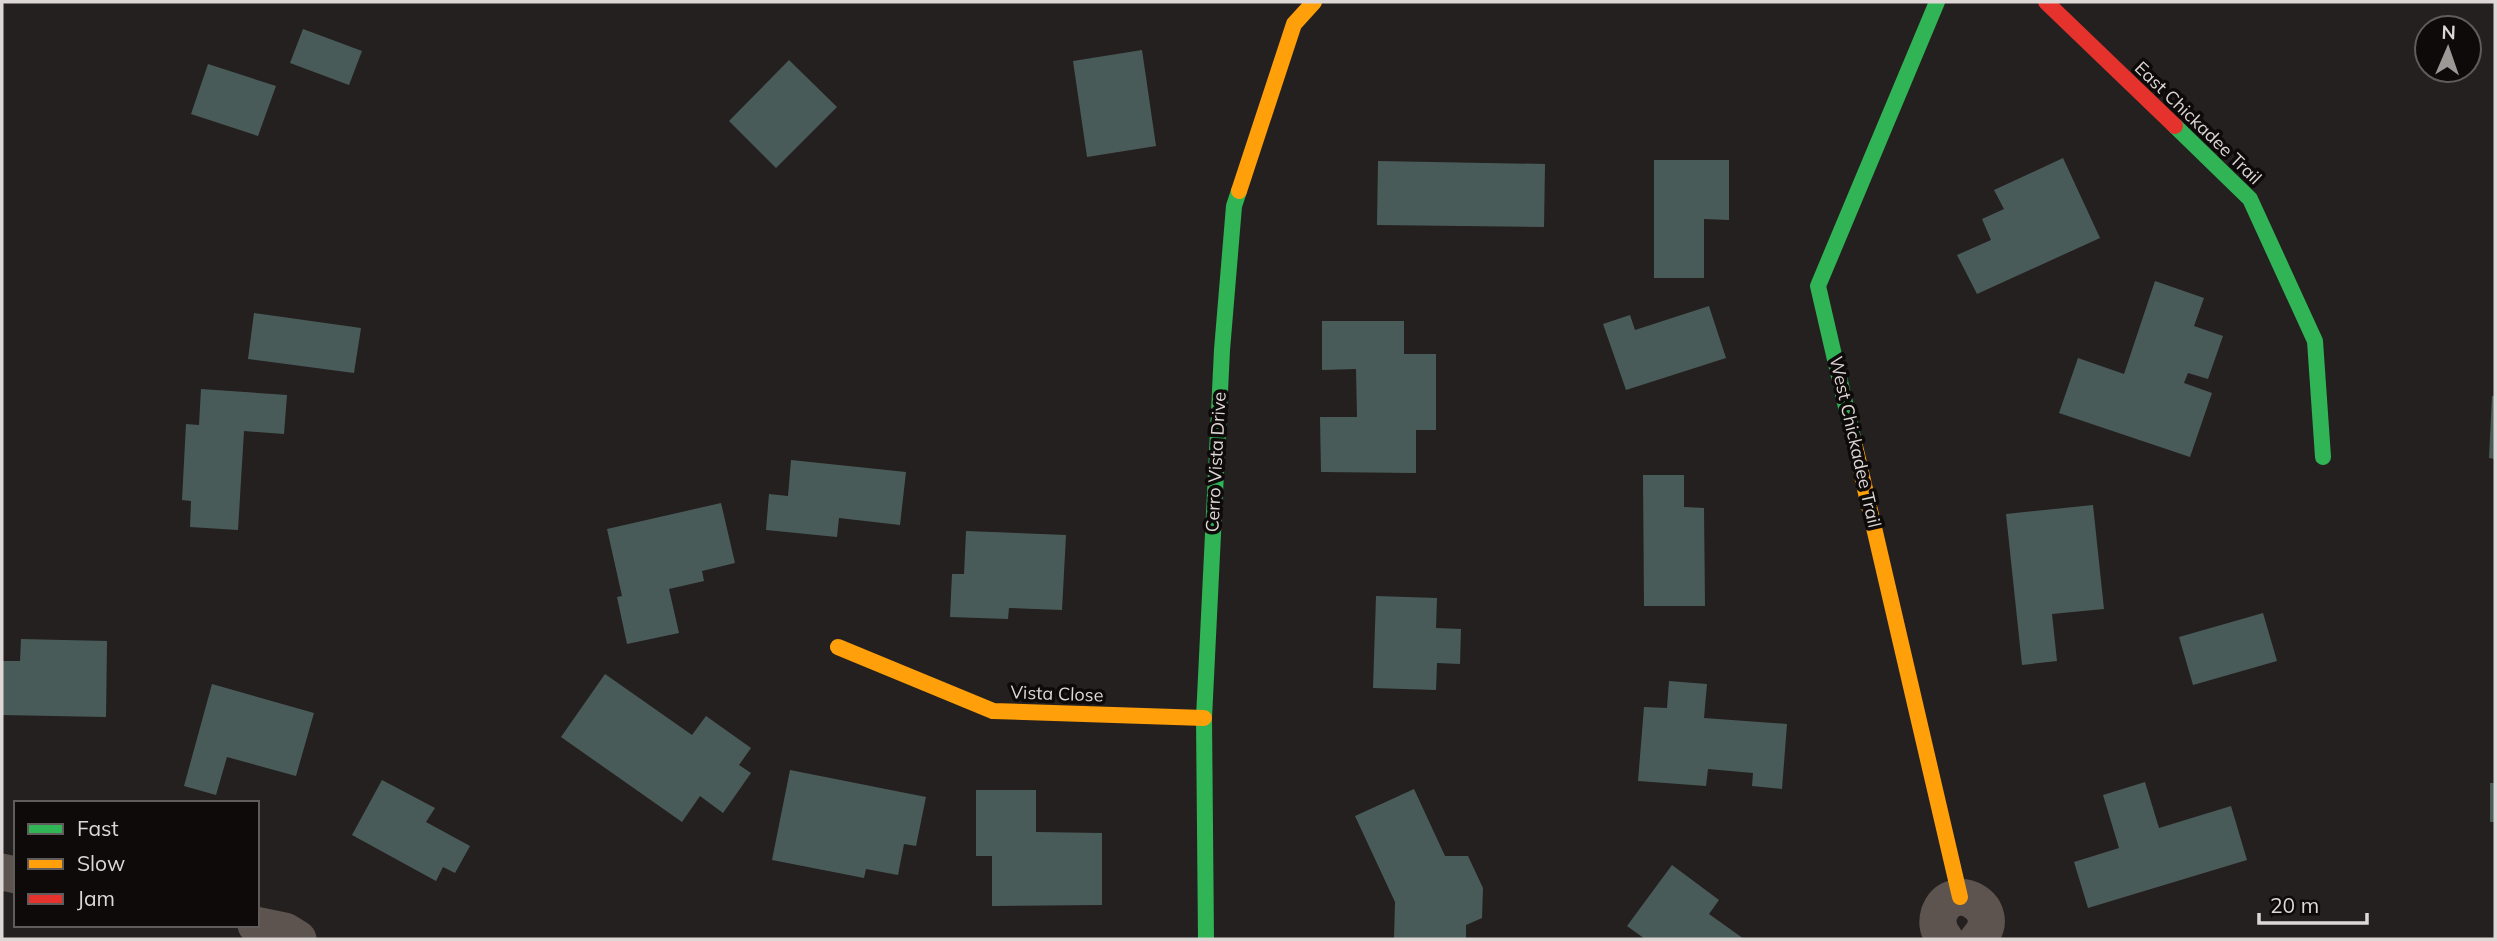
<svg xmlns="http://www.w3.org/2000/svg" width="2497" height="941" font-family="Mulish,sans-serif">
  <rect width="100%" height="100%" fill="#24201f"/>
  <!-- building -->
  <g fill="#495b59">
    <polygon points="303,29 362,51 349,85 290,63"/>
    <polygon points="1142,50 1156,146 1087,157 1073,61"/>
    <polygon points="789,60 837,107 776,168 729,121"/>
    <polygon points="208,64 276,86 258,136 191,114"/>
    <polygon points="2063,158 2100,238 1977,294 1957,255 1991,240 1982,219 2004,209 1994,190"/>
    <polygon points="1654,160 1729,160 1729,220 1704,219 1704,278 1654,278"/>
    <polygon points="1378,161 1545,164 1544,227 1377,225"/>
    <polygon points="2155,281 2204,298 2194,326 2223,336 2208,379 2188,373 2184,383 2212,393 2190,457 2059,413 2078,358 2124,374"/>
    <polygon points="1709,306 1726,358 1626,390 1603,324 1630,315 1635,330"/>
    <polygon points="254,313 361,328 354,373 248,359"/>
    <polygon points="1322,321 1404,321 1404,354 1436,354 1436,430 1416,430 1416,473 1321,472 1320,417 1357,417 1356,369 1322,370"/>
    <polygon points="201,389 287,395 284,434 244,431 238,530 190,527 191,501 182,500 186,424 199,425"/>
    <polygon points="2492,396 2495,396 2495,459 2489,458"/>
    <polygon points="791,460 906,472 900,525 839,518 837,537 766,530 769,494 788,496"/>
    <polygon points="1643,475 1684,475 1684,507 1704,508 1705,606 1644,606"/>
    <polygon points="721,503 735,563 702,571 704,581 669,589 679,633 627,644 617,597 622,596 607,529"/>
    <polygon points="2093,505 2104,609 2052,614 2057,661 2022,665 2006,514"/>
    <polygon points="966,531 1066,535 1062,610 1009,608 1008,619 950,617 952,574 964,574"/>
    <polygon points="1376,596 1437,598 1436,628 1461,629 1460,664 1437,663 1436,690 1373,688"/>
    <polygon points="2263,613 2277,661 2193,685 2179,637"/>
    <polygon points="21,639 107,641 106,717 2,715 2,661 20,661"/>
    <polygon points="605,674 692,735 706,716 751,748 739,765 751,773 723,813 700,796 682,822 561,737"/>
    <polygon points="1669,681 1707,684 1704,718 1787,724 1782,789 1752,786 1753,773 1708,769 1706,786 1638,781 1644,707 1667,708"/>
    <polygon points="212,684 314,713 296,776 227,757 216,795 184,786"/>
    <polygon points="790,770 926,797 916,846 904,844 898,875 866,869 864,878 772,860"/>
    <polygon points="382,780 435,808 426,822 470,846 455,873 443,867 436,881 352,835"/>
    <polygon points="2145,782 2159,828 2231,806 2247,860 2088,908 2074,862 2119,848 2103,795"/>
    <rect x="2490" y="783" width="5" height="39"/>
    <polygon points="1414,789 1445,856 1468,856 1483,888 1482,918 1466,925 1466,939 1394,939 1395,902 1355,816"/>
    <polygon points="976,790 1036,790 1036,832 1102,833 1102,905 992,906 992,856 976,856"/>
    <polygon points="1672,865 1719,900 1709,914 1744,939 1645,939 1627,926"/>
  </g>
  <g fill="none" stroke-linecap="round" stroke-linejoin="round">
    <!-- street -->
    <g stroke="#5d534f" stroke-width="37">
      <polyline points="2,872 16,875"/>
      <polyline points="256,925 285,931 298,939"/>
      <path d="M1945 939C1939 932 1936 924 1939 914 1952 877 2007 909 1978 939"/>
    </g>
    <!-- fast -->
    <g stroke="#30b455" stroke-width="16">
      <polyline points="2175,126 2250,199 2315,341 2323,457"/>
      <polyline points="1855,446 1818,286 1937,2"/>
      <polyline points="1206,939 1204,718 1222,350 1234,206 1239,191"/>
    </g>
    <!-- slow -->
    <g stroke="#ff9f0a" stroke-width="16">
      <polyline points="1239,191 1294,24 1314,2"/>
      <polyline points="1855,446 1960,897"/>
      <polyline points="838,647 993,711 1204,718"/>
    </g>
    <!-- jam -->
    <polyline stroke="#e5322d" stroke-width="16" points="2046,2 2175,126"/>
  </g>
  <g text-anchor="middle" stroke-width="7" stroke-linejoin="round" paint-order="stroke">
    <!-- street labels -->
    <g font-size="18" fill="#ddd8d6" stroke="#0d0a09">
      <text transform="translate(2198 123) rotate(44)" y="6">East Chickadee Trail</text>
      <text transform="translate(1855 442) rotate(77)" y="6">West Chickadee Trail</text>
      <text transform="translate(1216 462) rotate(-87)" y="6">Cerro Vista Drive</text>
      <text transform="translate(1057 694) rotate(2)" y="6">Vista Close</text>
    </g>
  </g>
  <!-- border -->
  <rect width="2497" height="941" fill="none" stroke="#ddd8d6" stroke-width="7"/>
  <!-- legend -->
  <rect x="14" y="801" width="245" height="126" fill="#0d0a09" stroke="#605c5b" stroke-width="2"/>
  <rect x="28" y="824" width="35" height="10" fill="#30b455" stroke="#605c5b" stroke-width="2"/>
  <text x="77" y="836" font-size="21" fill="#ddd8d6">Fast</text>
  <rect x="28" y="859" width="35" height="10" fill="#ff9f0a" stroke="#605c5b" stroke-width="2"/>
  <text x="77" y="871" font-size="21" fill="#ddd8d6">Slow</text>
  <rect x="28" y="894" width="35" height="10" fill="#e5322d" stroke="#605c5b" stroke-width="2"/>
  <text x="77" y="906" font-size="21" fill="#ddd8d6">Jam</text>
  <!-- north arrow -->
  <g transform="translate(2448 49) rotate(2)"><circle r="33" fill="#0d0a09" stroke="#605c5b" stroke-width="2"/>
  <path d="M0-5L12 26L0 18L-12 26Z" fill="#9c9896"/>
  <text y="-10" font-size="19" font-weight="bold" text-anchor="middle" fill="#ddd8d6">N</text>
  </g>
  <!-- scale -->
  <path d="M2259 913v10h108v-10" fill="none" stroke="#ddd8d6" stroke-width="3.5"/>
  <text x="2270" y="913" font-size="21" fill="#ddd8d6" stroke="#0d0a09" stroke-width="5" paint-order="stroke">20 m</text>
</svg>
